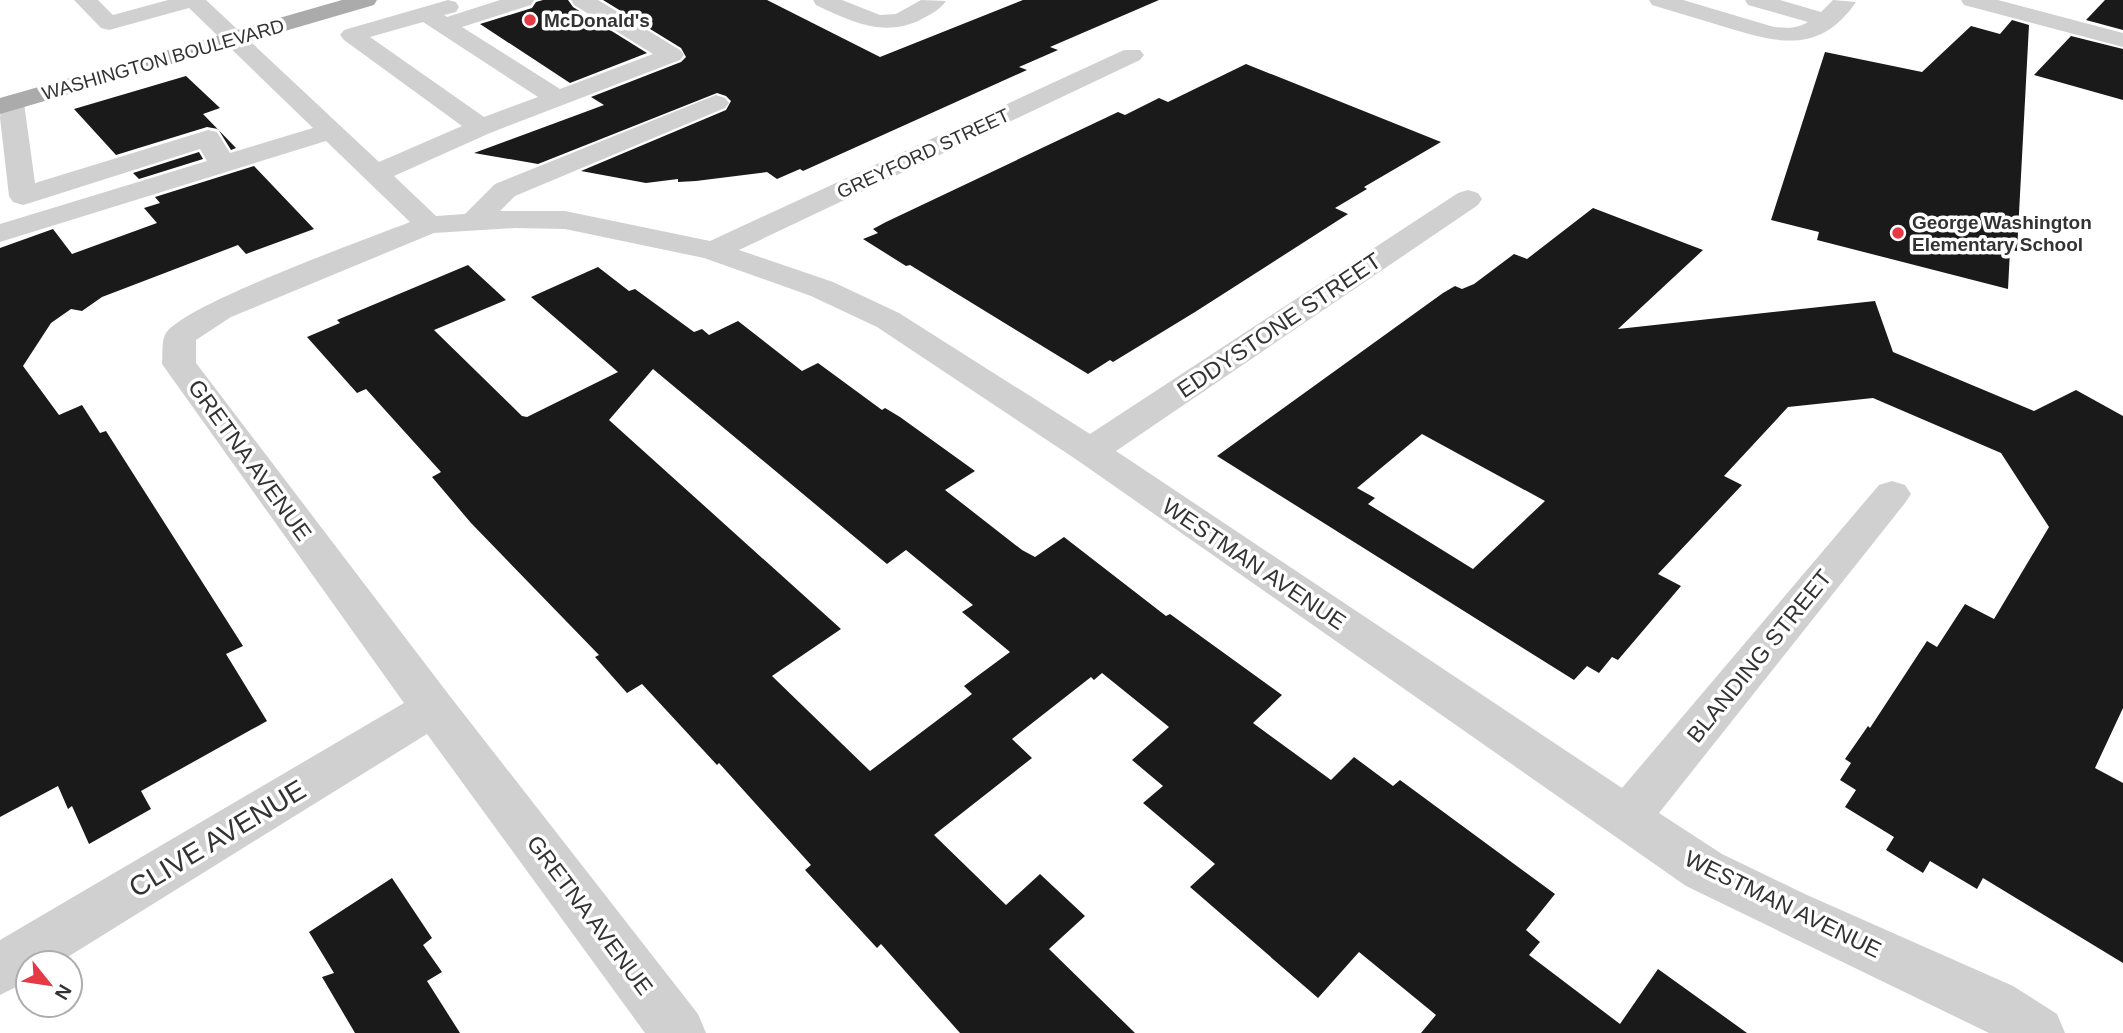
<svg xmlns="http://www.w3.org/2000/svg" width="2123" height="1033" font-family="Helvetica,sans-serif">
  <rect width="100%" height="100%" fill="#fff"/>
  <!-- building -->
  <g fill="#1a1a1a" fill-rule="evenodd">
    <polygon points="543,0 568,0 573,7 647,53 570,83 480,24 532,8 536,2"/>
    <polygon points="603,0 767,0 880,57 1023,0 1159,0 1050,47 1058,50 1019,67 1027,70 803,171 800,169 777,179 767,172 696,181 678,182 678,179 646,183 581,171 726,110 731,101 726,96 717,93 538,164 474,153 604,105 591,97 681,62 686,57 681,48"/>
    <polygon points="2105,0 2123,0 2123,30 2086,20"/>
    <polygon points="2012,20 2029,25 2017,251 2010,250 2008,289 1817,240 1819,232 1771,220 1825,52 1922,72 1971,26 2000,34"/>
    <polygon points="2071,36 2123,49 2123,100 2034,75"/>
    <polygon points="1246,64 1441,142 1364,187 1367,189 1335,208 1348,214 1195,312 1113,362 1110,360 1088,374 910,265 906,266 863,239 878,233 873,229 886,222 1118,112 1125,115 1159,98 1168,102"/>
    <polygon points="186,76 220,108 203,114 236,148 231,150 218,129 207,127 116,155 74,109"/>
    <polygon points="199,152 203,159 139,179 133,173"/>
    <polygon points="254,166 314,229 246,254 238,245 102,297 82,311 71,309 51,323 23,366 59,415 82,405 100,433 106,431 243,646 226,654 267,721 141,791 151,809 89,844 72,806 68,809 58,786 0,817 0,248 53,229 72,254 157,223 144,208 160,203 155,197"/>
    <path d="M1593 208 1703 250 1618 329 1875 301 1893 352 2034 411 2076 390 2123 416V708L2095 768 2123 783V963L1983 878 1977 889 1930 861 1923 873 1886 850 1894 837 1845 807 1856 790 1840 780 1851 763 1845 759 1868 726 1870 728 1927 641 1937 647 1965 604 1994 619 2049 527 2001 453 1873 398 1788 407 1724 476 1742 485 1658 574 1681 586 1618 660 1612 657 1599 673 1587 666 1574 680 1217 456 1443 293 1455 286 1462 289 1474 284 1514 254 1527 259ZM1422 434 1545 501 1473 569 1368 504 1375 498 1357 488Z"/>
    <path d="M468 265 506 300 434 330 522 416 527 417 618 372 531 297 598 267 629 291 635 289 694 332 702 329 709 335 738 321 802 371 818 363 882 410 885 408 900 417 975 471 945 490 1022 550 1035 557 1064 537 1166 616 1170 614 1282 695 1253 723 1331 780 1354 757 1393 786 1400 780 1555 894 1526 930 1540 942 1529 955 1620 1024 1658 969 1747 1033H1421L1436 1015 1359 952 1318 998 1190 887 1215 864 1143 803 1163 786 1132 760 1169 727 1102 673 1094 680 1091 677 1012 739 1032 758 934 835 1006 905 1040 874 1085 916 1049 949 1135 1033H960L881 944 877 948 805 870 811 865 719 763 717 765 642 684 627 693 595 657 599 655 471 523 432 477 441 472 366 389 357 393 307 337 340 323 337 320ZM653 369 887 564 906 550 973 605 962 612 1010 652 964 686 972 694 870 771 772 676 841 629 609 420Z"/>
    <polygon points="392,878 432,938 423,945 442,972 427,981 460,1033 355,1033 322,977 334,973 309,932"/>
  </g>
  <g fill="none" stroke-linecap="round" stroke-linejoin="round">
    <!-- minor -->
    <g fill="#d0d0d0" fill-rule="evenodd">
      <path d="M74 0H98L113 15 168 0H206L379 162 462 126 344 40 340 35 344 30 448 0 456 2 459 7 456 12 444 15 447 17 500 0H534L531 5 462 27 560 89 653 54 574 5 571 0H598L680 50 684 55 680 60 490 133 394 176 436 216 465 214 495 184 716 95 725 98 729 103 725 108 515 196 500 211H565L710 241 1124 50H1140L1144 55 1140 60 739 250 833 282 899 313 1090 434 1458 193 1468 190 1478 193 1482 199 1478 205 1116 451 1622 788 1879 485 1892 481 1905 485 1911 494 1905 503 1659 813 1722 854 1807 895 2013 986 2057 1014 2065 1033H1989L1686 886 1077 460 877 327 811 296 704 258 565 229 515 228 434 233 231 317 196 340V363L449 695 698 1014 706 1033H645L427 734 58 963H28V981L0 995V940L404 703 162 364C163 355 161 340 166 333 185 304 367 239 410 222L326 141 0 242V224L207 161 200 149 33 202 23 205 13 202 9 196 0 118 2 98 11 95 20 98 24 103 35 183 208 130 217 132 230 153 313 128 189 8 109 30 101 28ZM423 22 538 97 484 117 370 37Z"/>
      <path d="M813 0H842L880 15 896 14 921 0 946 1C940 10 929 15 920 20 883 38 850 21 816 5Z"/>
      <path d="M1649 0H1683L1774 27C1787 28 1797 29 1808 22L1748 5 1745 0H1780L1821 12 1833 0 1856 2C1820 55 1777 43 1725 27 1701 20 1676 12 1652 5Z"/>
      <polygon points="1961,0 1998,0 2123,33 2123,47 1964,5"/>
    </g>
    <!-- major -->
    <polygon fill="#ababab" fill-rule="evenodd" points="342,0 377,0 374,5 0,114 0,98"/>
  </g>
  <!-- markers -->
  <g fill="#e63946" stroke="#fff" stroke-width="2.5">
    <circle cx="530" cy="20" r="7"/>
    <circle cx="1898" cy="233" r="7"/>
  </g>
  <g text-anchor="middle" stroke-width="7" stroke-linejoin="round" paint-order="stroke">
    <!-- far-poi labels -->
    <g font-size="19" font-weight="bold" fill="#333" stroke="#fff" text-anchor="start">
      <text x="544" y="27">McDonald's</text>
      <text x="1912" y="229">George Washington<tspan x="1912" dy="22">Elementary School</tspan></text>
    </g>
    <!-- far-street labels -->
    <g font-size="19" fill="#333" stroke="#fff">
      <text transform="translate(163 59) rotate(-16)" y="7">WASHINGTON BOULEVARD</text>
      <text transform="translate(923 153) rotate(-25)" y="7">GREYFORD STREET</text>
    </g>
    <!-- street labels -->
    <g font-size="23" fill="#333" stroke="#fff">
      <text transform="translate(1279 325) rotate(-34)" y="8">EDDYSTONE STREET</text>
      <text transform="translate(250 460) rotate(54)" y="8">GRETNA AVENUE</text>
      <text transform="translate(1254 564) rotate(34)" y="8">WESTMAN AVENUE</text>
      <text transform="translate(1759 656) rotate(-51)" y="8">BLANDING STREET</text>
      <text transform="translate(1783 904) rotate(26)" y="8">WESTMAN AVENUE</text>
      <text transform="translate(590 915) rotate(53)" y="8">GRETNA AVENUE</text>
    </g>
    <!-- near-street labels -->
    <g font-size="28" fill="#333" stroke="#fff">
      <text transform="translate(217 838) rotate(-31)" y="10">CLIVE AVENUE</text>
    </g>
  </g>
  <!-- north arrow -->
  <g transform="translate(49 984) rotate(120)"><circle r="33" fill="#ffffff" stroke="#adadad" stroke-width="2"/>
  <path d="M0-5L12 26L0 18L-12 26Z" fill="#e63946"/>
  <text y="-10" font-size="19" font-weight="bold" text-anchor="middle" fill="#333333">N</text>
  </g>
</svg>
